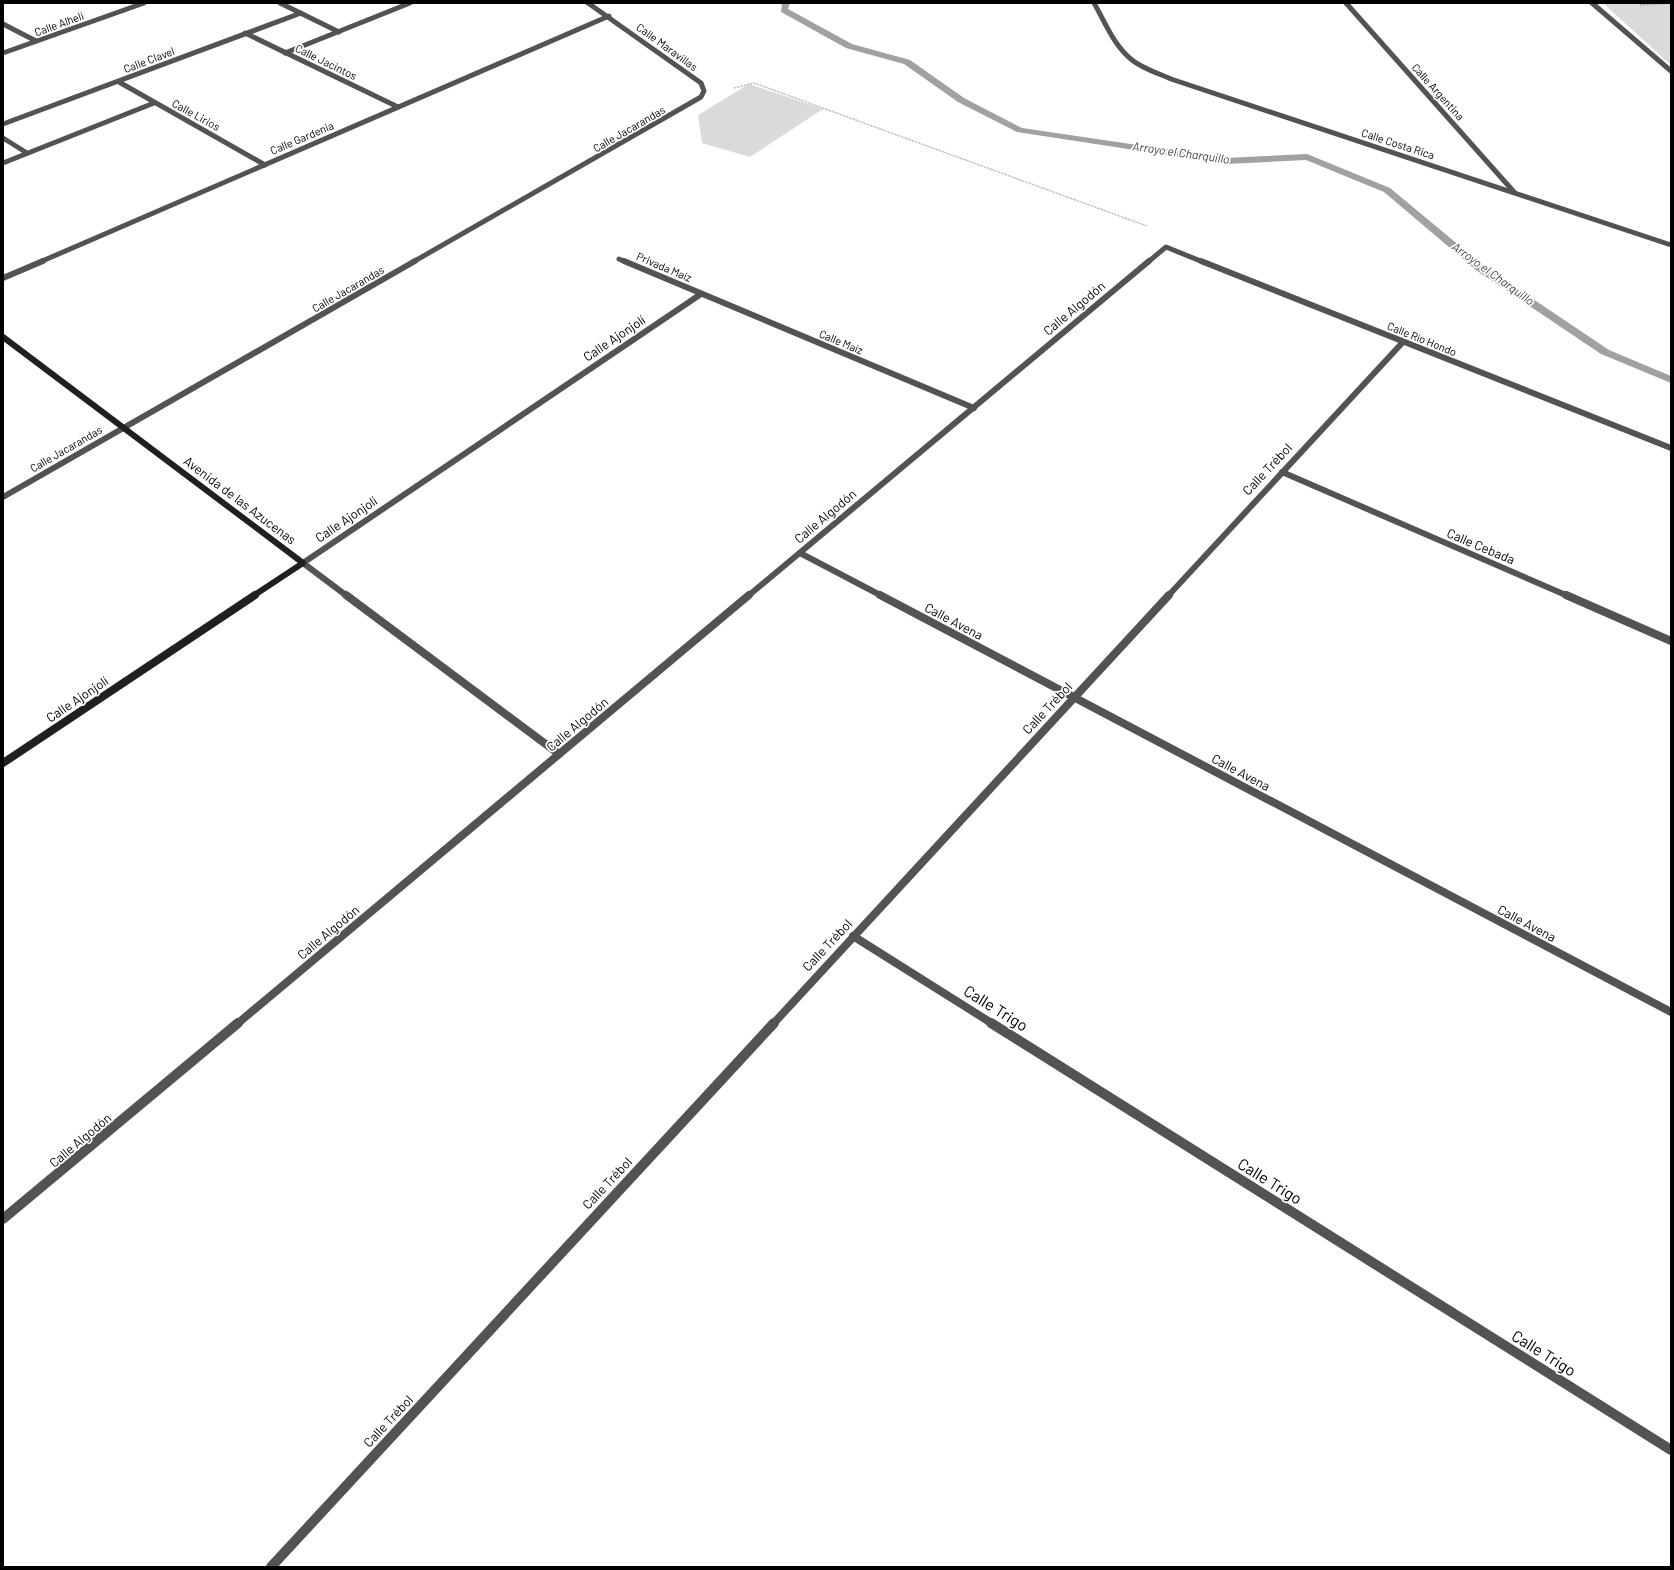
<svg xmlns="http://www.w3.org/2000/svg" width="1674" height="1570" font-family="Barlow,sans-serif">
  <rect width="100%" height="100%" fill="#fff"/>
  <!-- green -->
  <g fill="#dadada">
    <polygon points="1603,3 1671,3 1671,65"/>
    <polygon points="749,84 823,109 750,157 702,143 698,115"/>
  </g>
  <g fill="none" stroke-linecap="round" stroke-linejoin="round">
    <!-- stream -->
    <polygon fill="#a1a1a1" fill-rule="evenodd" points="782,3 790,3 788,9 852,44 910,60 964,98 1022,128 1226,158 1307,154 1390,188 1484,266 1609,350 1671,376 1671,383 1601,354 1476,270 1384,192 1306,160 1226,164 1017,132 958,102 904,64 846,48 781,12"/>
    <!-- path -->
    <g stroke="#757575" stroke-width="1.5" stroke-dasharray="0.5 1" stroke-linecap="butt">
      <polyline points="1640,5 1671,3"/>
      <polyline points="734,88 754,83 1147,226"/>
    </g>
    <!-- street-far3 -->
    <g stroke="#535353" stroke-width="5">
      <polyline points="280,3 339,32"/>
      <path d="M1094 3C1105 22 1114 46 1132 60 1143 69 1158 73 1171 79L1671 245"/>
      <polyline points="1346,3 1514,192"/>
      <polyline points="1592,3 1671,71"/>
      <polyline points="3,24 36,41"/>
      <polyline points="245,33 398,107"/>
      <polyline points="3,53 144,3"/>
      <polyline points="285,53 410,3"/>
      <polyline points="119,82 265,165"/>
      <polyline points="3,124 301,13"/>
      <polyline points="3,138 27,153"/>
      <polyline points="3,163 154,103"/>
      <polyline points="619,259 626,262"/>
      <polyline points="40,262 609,16"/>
      <polyline points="413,262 701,97 704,91 701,83 588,3"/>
      <polyline points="1148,262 1166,247 1203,262"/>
    </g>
    <!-- street-far2 -->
    <g stroke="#535353" stroke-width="6">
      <polyline points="624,261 974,408"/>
      <polyline points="1201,261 1671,448"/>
      <polyline points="3,278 43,261"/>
      <polyline points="1282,472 1568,596"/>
      <polyline points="3,497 415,261"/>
      <polyline points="800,553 882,596"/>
      <polyline points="347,596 303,563 701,294"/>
      <polyline points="748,596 1149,261"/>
      <polyline points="1168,596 1403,342"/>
    </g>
    <!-- street-far1 -->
    <g stroke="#535353" stroke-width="8">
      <polyline points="346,595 559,754"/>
      <polyline points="880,595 1671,1012"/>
      <polyline points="1566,595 1671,641"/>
      <polyline points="853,936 993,1024"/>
      <polyline points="237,1024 749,595"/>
      <polyline points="773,1024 1169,595"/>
    </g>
    <!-- street -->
    <g stroke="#535353" stroke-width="10">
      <polyline points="991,1023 1671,1450"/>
      <polyline points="3,1219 238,1023"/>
      <polyline points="271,1567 774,1023"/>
    </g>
    <!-- secondary-far1 -->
    <polyline stroke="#202020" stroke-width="6" points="3,337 303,563 253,596"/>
    <!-- secondary -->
    <polyline stroke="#202020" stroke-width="8" points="3,763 255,595"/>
  </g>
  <g text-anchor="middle" stroke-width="3.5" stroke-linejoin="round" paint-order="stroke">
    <!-- far-street labels -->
    <g font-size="11" fill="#000" stroke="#fff">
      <text transform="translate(59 24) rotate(-20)" y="4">Calle Alhelí</text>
      <text transform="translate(667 47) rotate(36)" y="4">Calle Maravillas</text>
      <text transform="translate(149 60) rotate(-21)" y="4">Calle Clavel</text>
      <text transform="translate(326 62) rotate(26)" y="4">Calle Jacintos</text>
      <text transform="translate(1438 92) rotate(48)" y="4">Calle Argentina</text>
      <text transform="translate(196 115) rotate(29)" y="4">Calle Lirios</text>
      <text transform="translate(629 129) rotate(-30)" y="4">Calle Jacarandas</text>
      <text transform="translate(302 138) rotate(-23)" y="4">Calle Gardenia</text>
      <text transform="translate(1398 144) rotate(18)" y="4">Calle Costa Rica</text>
      <text transform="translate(664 267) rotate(23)" y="4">Privada Maíz</text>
      <text transform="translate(348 289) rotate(-30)" y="4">Calle Jacarandas</text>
      <text transform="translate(1422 339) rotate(22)" y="4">Calle Río Hondo</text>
      <text transform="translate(841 342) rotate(23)" y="4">Calle Maíz</text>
      <text transform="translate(66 449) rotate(-30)" y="4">Calle Jacarandas</text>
    </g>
    <!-- far-water labels -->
    <g font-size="12" font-style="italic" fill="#424242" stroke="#fff">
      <text transform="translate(1181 153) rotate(8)" y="4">Arroyo el Charquillo</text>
      <text transform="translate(1493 274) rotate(36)" y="4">Arroyo el Charquillo</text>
    </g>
    <!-- street labels -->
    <g font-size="13" fill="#000" stroke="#fff">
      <text transform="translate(1074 308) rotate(-40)" y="5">Calle Algodón</text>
      <text transform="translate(614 338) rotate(-34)" y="5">Calle Ajonjolí</text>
      <text transform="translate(1267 469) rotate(-47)" y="5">Calle Trébol</text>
      <text transform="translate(240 500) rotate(37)" y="5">Avenida de las Azucenas</text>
      <text transform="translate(825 516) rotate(-40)" y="5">Calle Algodón</text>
      <text transform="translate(346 519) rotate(-34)" y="5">Calle Ajonjolí</text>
      <text transform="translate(1481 546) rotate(23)" y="5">Calle Cebada</text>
      <text transform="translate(954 621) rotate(28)" y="5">Calle Avena</text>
      <text transform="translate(77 699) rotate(-34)" y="5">Calle Ajonjolí</text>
      <text transform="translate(1047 708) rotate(-47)" y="5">Calle Trébol</text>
      <text transform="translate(577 724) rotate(-40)" y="5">Calle Algodón</text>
      <text transform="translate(1241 772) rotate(28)" y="5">Calle Avena</text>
      <text transform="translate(1527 923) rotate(28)" y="5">Calle Avena</text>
      <text transform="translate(328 932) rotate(-40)" y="5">Calle Algodón</text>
      <text transform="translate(827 945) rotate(-47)" y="5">Calle Trébol</text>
      <text transform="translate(80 1140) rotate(-40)" y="5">Calle Algodón</text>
      <text transform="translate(607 1183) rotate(-47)" y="5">Calle Trébol</text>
      <text transform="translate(388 1421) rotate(-47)" y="5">Calle Trébol</text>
    </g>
    <!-- near-street labels -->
    <g font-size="16" fill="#000" stroke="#fff">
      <text transform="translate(996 1008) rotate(32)" y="6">Calle Trigo</text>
      <text transform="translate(1270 1181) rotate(32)" y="6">Calle Trigo</text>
      <text transform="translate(1544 1353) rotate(32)" y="6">Calle Trigo</text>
    </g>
  </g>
  <!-- border -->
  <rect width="1674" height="1570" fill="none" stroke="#000000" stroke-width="8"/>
</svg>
